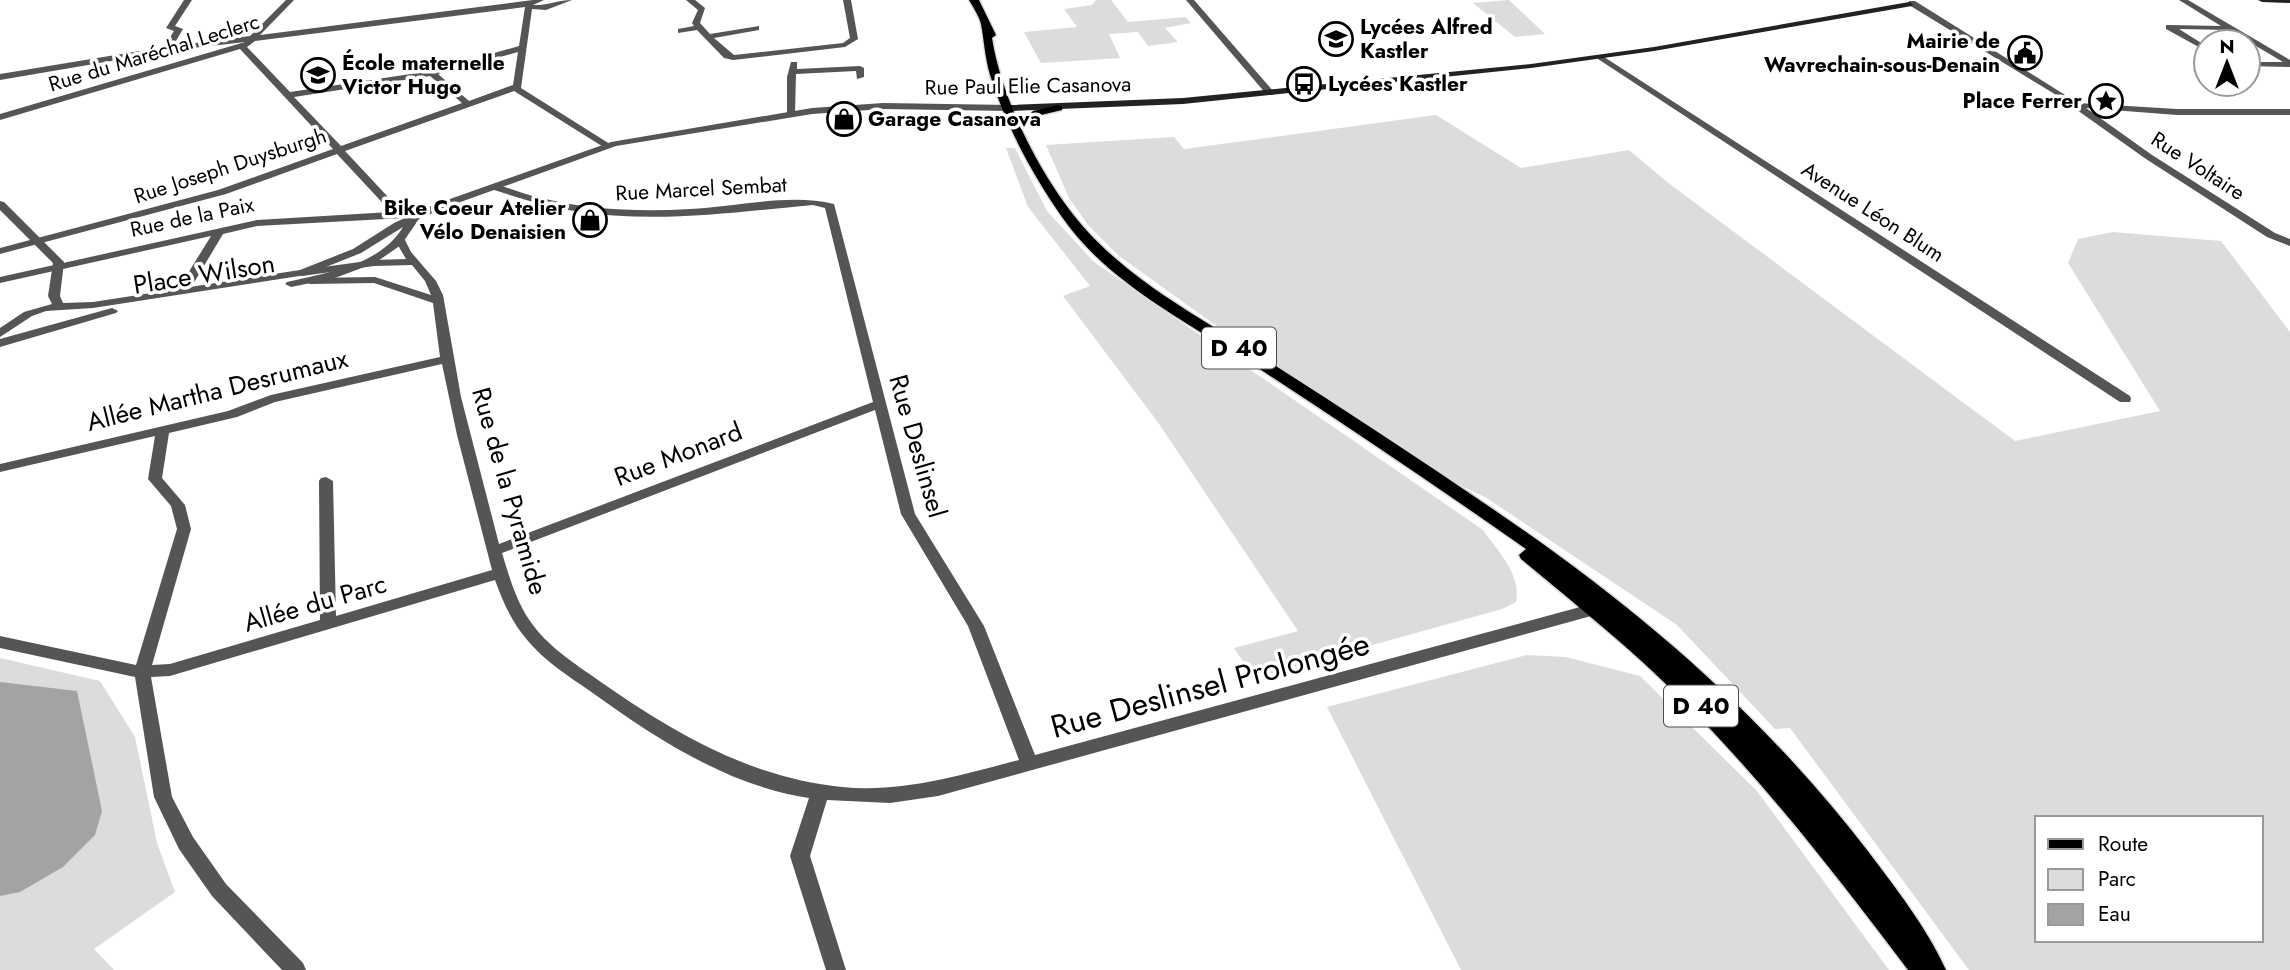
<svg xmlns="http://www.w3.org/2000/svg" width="2290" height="970" font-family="Jost,sans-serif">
  <rect width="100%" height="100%" fill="#fff"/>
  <!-- green -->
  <g fill="#dcdcdc" fill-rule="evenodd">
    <polygon points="1096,0 1111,0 1128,22 1186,17 1191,23 1165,28 1178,42 1148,46 1138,32 1109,34 1120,58 1041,63 1024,32 1077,27 1064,9 1092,5"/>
    <polygon points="1509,0 1545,34 1515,37 1473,3"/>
    <path d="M1436 115 1521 168 1629 150 1671 185 2015 441 2160 411 2068 263 2078 239 2113 232 2221 241 2290 332V970H1969L1790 728 1775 729 1677 625 1485 497 1451 481 1267 362 1119 256 1088 225 1069 198 1046 145 1174 137 1184 149ZM2036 818H2260V940H2036Z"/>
    <path d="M1006 148H1015L1047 211 1094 262 1483 530C1497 550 1522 575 1516 602L1502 609 1254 678 1234 648 1298 631 1157 421 1063 296 1090 286 1028 207Z"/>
    <polygon points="1527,655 1566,657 1640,676 1757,791 1889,970 1461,970 1327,707"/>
    <polygon points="0,658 100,681 135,737 157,843 175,892 94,949 114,970 0,970"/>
  </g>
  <!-- water -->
  <polygon fill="#a3a3a3" points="0,682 77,691 102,811 95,835 63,867 20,892 0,896"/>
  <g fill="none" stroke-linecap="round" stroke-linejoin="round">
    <!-- primary casing -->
    <g stroke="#dbdbdb" stroke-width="3">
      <g id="primary">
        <path d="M969 0H979L996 35 992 38C1002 102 1044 184 1088 232 1134 282 1197 316 1254 352 1337 405 1419 458 1500 514 1639 609 1764 716 1867 850 1895 887 1927 928 1946 970H1908C1837 876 1765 783 1682 700 1632 649 1576 605 1521 559L1519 555 1526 549C1438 487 1348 427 1258 368 1191 324 1108 284 1062 217 1032 174 1006 126 990 75 985 58 984 40 981 24 979 16 973 7 969 0Z"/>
        <polygon points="1058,105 1062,106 1062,110 1041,115 1032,124 1022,122 1033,111"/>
      </g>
    </g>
    <!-- minor -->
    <g fill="#555" fill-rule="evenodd">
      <path d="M184 0H192L175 26 183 29 173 46 250 36 286 0H294L260 35 533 0H544L533 5C547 6 558 0 572 0L546 10 532 9 521 88 613 146 605 148 514 91 345 151 404 214V218L257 226 223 234 189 291 183 294 177 291 211 236 0 283V277L257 220 391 212 337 154 226 194 0 254V248L218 190 333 149 240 49 0 120V114L245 42 176 50 0 80V74L164 47 174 31 166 28ZM525 7 519 46 431 71 290 92 247 47 255 41ZM518 52 513 85 469 101 438 74ZM430 76 462 103 341 146 294 97Z"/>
      <polygon points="686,0 695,0 705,8 700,23 710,34 759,26 759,30 714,38 734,55 843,43 850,38 843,0 851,0 858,39 845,47 733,60 724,58 697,30 678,33 678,29 694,26 692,23 698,10"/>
      <polygon points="1186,0 1194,0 1273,91 1273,95 1267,95"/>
      <polygon points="2179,0 2188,0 2290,60 2290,67 2248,66 2248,62 2283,62 2229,30 2179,29 2206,46 2206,51 2166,29 2166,25 2169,25 2221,26"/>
      <polygon points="1909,1 1915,1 2078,103 2177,109 2290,109 2290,115 2177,115 2086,108 2152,155 2275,233 2290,239 2290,246 2267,237 2146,159 2053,93 1909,5"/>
      <polygon points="1601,55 2130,396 2131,399 2130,402 2120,402 1598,59 1598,55"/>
      <polygon points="791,62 797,62 797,69 860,66 864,68 864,77 857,79 856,71 796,74 795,114 791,117 787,114 787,77"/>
      <path d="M495 184C510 188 525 195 541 198 590 210 640 212 690 209 735 207 790 193 834 204L915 514 984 626 1035 755 1602 601 1608 603 1610 607 1608 611 1602 613 938 796 890 803 827 800 810 856 846 970H826L790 856 809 798C728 786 655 738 590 691 568 676 545 661 528 641 512 623 503 602 495 580L170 676 151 677 172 797 193 837 226 884 303 963 306 970H282L212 896 179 849 154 797 135 677 0 648V636L136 665 177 529 171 506 148 479 155 436 0 472V464L228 411 271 395 440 357 433 303 374 283 310 284 304 281 310 278 375 277 431 295 425 281 412 265 374 266 302 276 296 273 302 270 374 260 406 259 395 240 400 237 404 238 411 252 436 281 443 295 461 397 499 544 873 402 825 208 813 205C735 212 654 224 575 211 546 207 519 198 491 189V185ZM442 364 457 435 492 570 336 616 333 481 326 477 321 478 319 481 320 620 170 664 152 665 191 529 185 505 162 478 169 433 237 417 275 402ZM875 410 901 514 968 626 1019 760C961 775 903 793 842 787 750 778 672 732 598 680 574 663 547 646 530 621 516 601 509 576 502 553Z"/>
    </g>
    <!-- tertiary -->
    <g fill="#555" fill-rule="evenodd">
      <path d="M883 103 1010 105 1014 108 1010 111 883 109 812 114 616 146 441 209 419 219 401 245 375 263 335 278 291 287 285 284 287 282C329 272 379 266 403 227L361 253 306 275 93 308 46 311 32 316 0 337V328L24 312 52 304 48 296 53 263 0 210V201L4 202 64 262 60 296 63 303 93 302 300 270 353 249 394 223 433 205 611 142 812 108Z"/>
      <polygon points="112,308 118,311 116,313 0,347 0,339"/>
    </g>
    <!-- secondary -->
    <g fill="#222" fill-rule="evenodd">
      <polygon points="2258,0 2290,0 2290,3 2262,2"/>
      <polygon points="1909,2 1913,4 1912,6 1654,51 1531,68 1183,104 1010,111 1006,108 1010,105 1183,98 1531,64 1654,47"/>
    </g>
    <!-- primary -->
    <use href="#primary" fill="#000" fill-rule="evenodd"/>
  </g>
  <!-- icons -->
  <defs>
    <g id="school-ring" transform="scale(1.75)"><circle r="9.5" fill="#fff" stroke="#000" stroke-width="1.5"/><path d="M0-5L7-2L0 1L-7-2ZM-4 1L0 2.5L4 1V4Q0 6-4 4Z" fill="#000"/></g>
    <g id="civic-ring" transform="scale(1.75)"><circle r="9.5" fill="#fff" stroke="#000" stroke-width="1.5"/><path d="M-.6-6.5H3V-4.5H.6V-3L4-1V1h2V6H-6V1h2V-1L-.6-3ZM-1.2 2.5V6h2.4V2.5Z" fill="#000"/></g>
    <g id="bus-ring" transform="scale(1.75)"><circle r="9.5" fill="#fff" stroke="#000" stroke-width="1.5"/><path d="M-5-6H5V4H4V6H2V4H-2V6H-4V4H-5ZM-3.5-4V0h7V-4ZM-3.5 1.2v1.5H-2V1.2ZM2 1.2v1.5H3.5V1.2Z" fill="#000"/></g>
    <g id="sight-ring" transform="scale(1.75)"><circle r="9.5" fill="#fff" stroke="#000" stroke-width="1.5"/><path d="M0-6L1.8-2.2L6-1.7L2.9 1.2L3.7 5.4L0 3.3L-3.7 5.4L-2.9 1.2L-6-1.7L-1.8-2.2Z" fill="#000"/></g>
    <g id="shop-ring" transform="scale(1.75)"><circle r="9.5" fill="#fff" stroke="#000" stroke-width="1.5"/><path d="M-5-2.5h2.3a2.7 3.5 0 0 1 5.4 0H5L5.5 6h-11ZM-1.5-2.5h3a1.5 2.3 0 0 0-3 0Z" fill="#000"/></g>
  </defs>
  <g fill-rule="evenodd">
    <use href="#school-ring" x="1336" y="39"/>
    <use href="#civic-ring" x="2025" y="53"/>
    <use href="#school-ring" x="318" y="75"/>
    <use href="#bus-ring" x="1304" y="84"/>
    <use href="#sight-ring" x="2106" y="101"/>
    <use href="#shop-ring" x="844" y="119"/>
    <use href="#shop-ring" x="590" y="220"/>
  </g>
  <g text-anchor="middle" stroke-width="7" stroke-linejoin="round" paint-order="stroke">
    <!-- far-poi labels -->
    <g font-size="21" font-weight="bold" fill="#000" stroke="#fff" text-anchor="start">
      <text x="1360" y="34">Lycées Alfred<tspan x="1360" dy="24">Kastler</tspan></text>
      <text x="2000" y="48" text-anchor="end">Mairie de<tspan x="2000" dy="24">Wavrechain-sous-Denain</tspan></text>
      <text x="342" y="70">École maternelle<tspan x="342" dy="24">Victor Hugo</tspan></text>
      <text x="1328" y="91">Lycées Kastler</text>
      <text x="2082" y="108" text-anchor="end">Place Ferrer</text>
      <text x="868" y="126">Garage Casanova</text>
      <text x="566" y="215" text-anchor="end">Bike Coeur Atelier<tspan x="566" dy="24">Vélo Denaisien</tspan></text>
    </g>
    <!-- far-street labels -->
    <g font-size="21" fill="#000" stroke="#fff">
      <text transform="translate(154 53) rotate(-17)" y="7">Rue du Maréchal Leclerc</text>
      <text transform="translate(1028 86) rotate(-1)" y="7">Rue Paul Elie Casanova</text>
      <text transform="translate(230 166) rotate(-18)" y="7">Rue Joseph Duysburgh</text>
      <text transform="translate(2198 166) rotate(33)" y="7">Rue Voltaire</text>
      <text transform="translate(701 189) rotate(-3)" y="7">Rue Marcel Sembat</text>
      <text transform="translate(1873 212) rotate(33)" y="7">Avenue Léon Blum</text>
      <text transform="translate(192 217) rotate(-12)" y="7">Rue de la Paix</text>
    </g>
    <!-- shield labels -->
    <g fill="#fff" stroke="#4c4c4c" stroke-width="2">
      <rect x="1202" y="327.5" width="74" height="41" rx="5"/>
      <rect x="1664" y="685.5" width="74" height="41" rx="5"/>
    </g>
    <g font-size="24" font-weight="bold" fill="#000">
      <text x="1239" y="356">D 40</text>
      <text x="1701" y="714">D 40</text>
    </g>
    <!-- street labels -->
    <g font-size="26" fill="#000" stroke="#fff">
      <text transform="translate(204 274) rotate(-9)" y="9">Place Wilson</text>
      <text transform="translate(217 390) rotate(-14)" y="9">Allée Martha Desrumaux</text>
      <text transform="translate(918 446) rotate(74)" y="9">Rue Deslinsel</text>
      <text transform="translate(678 454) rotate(-21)" y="9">Rue Monard</text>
      <text transform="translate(510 491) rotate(74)" y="9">Rue de la Pyramide</text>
      <text transform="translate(315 603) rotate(-16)" y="9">Allée du Parc</text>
    </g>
    <!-- near-street labels -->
    <g font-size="32" fill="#000" stroke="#fff">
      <text transform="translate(1210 685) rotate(-15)" y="11">Rue Deslinsel Prolongée</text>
    </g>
  </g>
  <!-- legend -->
  <rect x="2035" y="816" width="228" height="126" fill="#ffffff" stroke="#999999" stroke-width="2"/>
  <rect x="2048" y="839" width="35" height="10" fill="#000000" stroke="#999999" stroke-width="2"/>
  <text x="2098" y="851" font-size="21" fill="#000000">Route</text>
  <rect x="2048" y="869" width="35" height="21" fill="#dcdcdc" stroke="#999999" stroke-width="2"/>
  <text x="2098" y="886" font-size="21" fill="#000000">Parc</text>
  <rect x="2048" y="904" width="35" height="21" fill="#a3a3a3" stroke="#999999" stroke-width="2"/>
  <text x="2098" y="921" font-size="21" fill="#000000">Eau</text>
  <!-- north arrow -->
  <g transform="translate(2227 63)"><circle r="33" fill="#ffffff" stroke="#999999" stroke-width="2"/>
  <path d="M0-5L12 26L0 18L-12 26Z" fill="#000000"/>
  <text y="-10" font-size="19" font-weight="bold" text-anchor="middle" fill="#000000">N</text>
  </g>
</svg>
